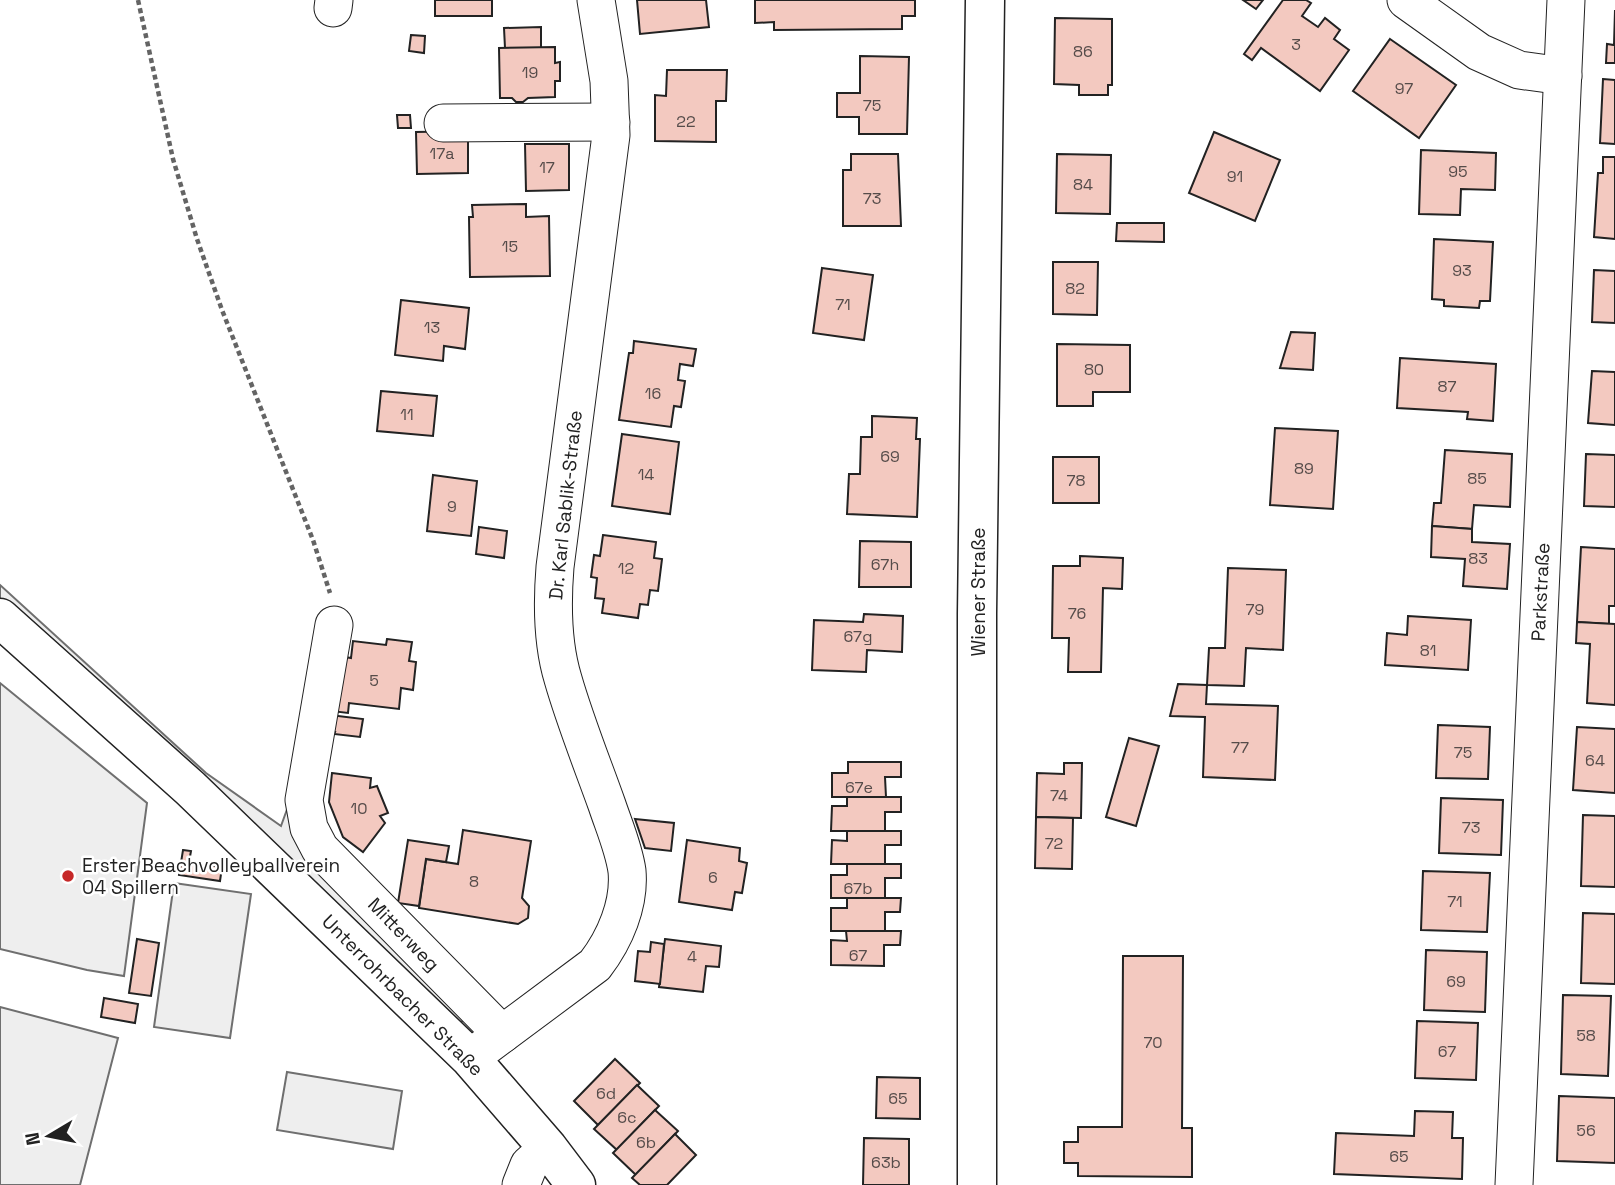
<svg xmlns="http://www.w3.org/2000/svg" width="1615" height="1185" font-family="'Space Grotesk',sans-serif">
  <rect width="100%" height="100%" fill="#fff"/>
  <!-- green -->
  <g fill="#eee" stroke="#6f6f6f" stroke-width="2">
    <polygon points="0,585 206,773 281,826 294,790 464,1021 460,1022 0,600"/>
    <polygon points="0,683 147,803 124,976 87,970 0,949"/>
    <polygon points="174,883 251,894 230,1038 154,1027"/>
    <polygon points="0,1007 118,1038 80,1185 0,1185"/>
    <polygon points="287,1072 402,1091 393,1149 277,1130"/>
  </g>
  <!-- building -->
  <g fill="#f3c9c0" stroke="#222" stroke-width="2">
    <rect x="435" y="0" width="57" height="16"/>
    <polygon points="637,0 706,0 709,27 640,34"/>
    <polygon points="755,0 915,0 915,16 902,16 902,29 774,30 774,22 755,23"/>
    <polygon points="1243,0 1263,0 1256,9"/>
    <polygon points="1283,0 1306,0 1311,3 1302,16 1318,27 1325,18 1340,30 1334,39 1349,50 1320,91 1261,48 1252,60 1244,54"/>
    <polygon points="1615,10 1615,63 1606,63 1607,44 1614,45"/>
    <polygon points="1055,18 1112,19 1112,85 1108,85 1108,95 1079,95 1079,85 1054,84"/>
    <polygon points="541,27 541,48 505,48 504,28"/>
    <polygon points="411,35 425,36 424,53 409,51"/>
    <polygon points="1390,39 1456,85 1419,138 1353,91"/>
    <polygon points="555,47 555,63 560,62 560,81 555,81 555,97 528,98 523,102 516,102 512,98 500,98 499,48"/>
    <polygon points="860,56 909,57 907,134 859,134 859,117 837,117 837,93 860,93"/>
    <polygon points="667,70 727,70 726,101 716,101 716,142 655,141 655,95 666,96"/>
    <polygon points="1603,79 1615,80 1615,144 1600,143"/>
    <polygon points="397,115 410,115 411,128 398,128"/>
    <polygon points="468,131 468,173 417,174 416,132"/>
    <polygon points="1214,132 1280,160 1255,221 1189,193"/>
    <polygon points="525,144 569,144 569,190 526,191"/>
    <polygon points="1421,150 1496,153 1495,190 1461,189 1460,215 1419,214"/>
    <polygon points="851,154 898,154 901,226 843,226 843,170 851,170"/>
    <polygon points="1057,154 1111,155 1110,214 1056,213"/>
    <polygon points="1603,157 1615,157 1615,239 1594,237 1598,173 1603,173"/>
    <polygon points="526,204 526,217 549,216 550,276 470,277 469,217 473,217 472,205"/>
    <polygon points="1117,223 1164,223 1164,242 1116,241"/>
    <polygon points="1434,239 1493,242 1490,301 1480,301 1479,308 1444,306 1444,300 1432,299"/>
    <polygon points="1053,262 1098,262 1097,315 1053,314"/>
    <polygon points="822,268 873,275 864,340 813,333"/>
    <polygon points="1594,270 1615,271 1615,323 1592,322"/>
    <polygon points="401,300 469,308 465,349 444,346 443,361 395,355"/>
    <polygon points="1291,332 1315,333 1313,370 1280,368"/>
    <polygon points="634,341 696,349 693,366 680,364 678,380 685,381 681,407 674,406 671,427 619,420 629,353 633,353"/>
    <polygon points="1057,344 1130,345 1130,392 1093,392 1093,406 1057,406"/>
    <polygon points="1400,358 1496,364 1493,421 1467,419 1468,412 1397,408"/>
    <polygon points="1592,371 1615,372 1615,425 1588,423"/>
    <polygon points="381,391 437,396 433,436 377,431"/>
    <polygon points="872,416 917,418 916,439 920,439 917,517 847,514 849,474 860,474 861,437 872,437"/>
    <polygon points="1275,428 1338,431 1333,509 1270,505"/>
    <polygon points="622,434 679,442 670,514 612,506"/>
    <polygon points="1445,450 1512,454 1510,507 1474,505 1472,529 1432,526 1434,503 1441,503"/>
    <polygon points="1586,454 1615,455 1615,507 1584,506"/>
    <rect x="1053" y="457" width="46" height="46"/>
    <polygon points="433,475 477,481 471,536 427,531"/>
    <polygon points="1432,526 1472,529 1472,542 1510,544 1507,589 1463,586 1465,559 1431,557"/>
    <polygon points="479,527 507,531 504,558 476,554"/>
    <polygon points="603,535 656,542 654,558 662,559 658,591 650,590 648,605 640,604 638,618 602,613 604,599 595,598 597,578 591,577 594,555 600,556"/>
    <polygon points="860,541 911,542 911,587 859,587"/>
    <polygon points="1581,547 1615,549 1615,606 1609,606 1609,624 1577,622"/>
    <polygon points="1080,556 1123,558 1122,589 1103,588 1101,672 1068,672 1069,638 1052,638 1053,566 1080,566"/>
    <polygon points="1228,568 1286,570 1283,650 1246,648 1244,686 1207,685 1209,648 1225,648"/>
    <polygon points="864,614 903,616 902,652 867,650 866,672 812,670 814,620 863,622"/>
    <polygon points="1408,616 1471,620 1468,670 1385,665 1387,633 1407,635"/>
    <polygon points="1577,622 1615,624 1615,705 1587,703 1590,644 1576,643"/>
    <polygon points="387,639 412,642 409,661 416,662 413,690 401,688 399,709 349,703 348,713 331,711 345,657 351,658 353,641 386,645"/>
    <polygon points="1178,684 1207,685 1206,704 1278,706 1275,780 1203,777 1205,717 1170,716"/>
    <polygon points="330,715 363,719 360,737 334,734 335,732 329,731"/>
    <polygon points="1438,725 1490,727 1488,779 1436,778"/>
    <polygon points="1577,727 1615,729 1615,793 1573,790"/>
    <polygon points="1129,738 1159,746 1136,826 1106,817"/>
    <polygon points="848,762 901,762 901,777 885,777 886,797 832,797 832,773 848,773"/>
    <polygon points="1064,763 1082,763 1081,818 1036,817 1037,773 1064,774"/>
    <polygon points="332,773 371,778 370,788 377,786 388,813 380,816 385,823 363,852 343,837 329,802"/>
    <polygon points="847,797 901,797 901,812 885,812 885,831 831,831 832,806 847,806"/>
    <polygon points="1441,798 1503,800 1501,855 1439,853"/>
    <polygon points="1583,815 1615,816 1615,887 1581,886"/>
    <polygon points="1036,817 1073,818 1072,869 1035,868"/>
    <polygon points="635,819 674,823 671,851 645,848"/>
    <polygon points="463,830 531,841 522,898 529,906 528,918 518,924 419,908 426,859 458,864"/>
    <polygon points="847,831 901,831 901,845 885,845 885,864 831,864 832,840 847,841"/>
    <polygon points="408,840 449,846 446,862 426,859 419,906 398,903"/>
    <polygon points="687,840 740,848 739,861 747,863 742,893 735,892 732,910 679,902"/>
    <polygon points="183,850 191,851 189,862 222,867 220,881 179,875"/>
    <polygon points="847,864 901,864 901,878 885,878 885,898 831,898 831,875 847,875"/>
    <polygon points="1423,871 1490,873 1487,932 1421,930"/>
    <polygon points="847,898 901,898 900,912 885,912 885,931 831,931 831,908 847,908"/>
    <polygon points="1583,913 1615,914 1615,984 1581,983"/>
    <polygon points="846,931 901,931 900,945 884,945 884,966 831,965 831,940 847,941"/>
    <polygon points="137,939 159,943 151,996 129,993"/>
    <polygon points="665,939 721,946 719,967 706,966 703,992 659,987"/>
    <polygon points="651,942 664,944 660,984 635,981 638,951 650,952"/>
    <polygon points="1426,950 1487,952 1485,1012 1424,1010"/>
    <polygon points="1123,956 1183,956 1182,1128 1192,1128 1192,1177 1078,1176 1078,1163 1064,1163 1064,1142 1078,1142 1078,1127 1122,1127"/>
    <polygon points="1563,995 1611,996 1608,1076 1561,1074"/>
    <polygon points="104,998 138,1004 135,1023 101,1017"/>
    <polygon points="1417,1021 1478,1023 1476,1080 1415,1078"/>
    <polygon points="615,1059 640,1083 598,1125 574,1101"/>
    <polygon points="877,1077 920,1078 920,1119 876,1118"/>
    <polygon points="637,1085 659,1106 617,1150 594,1129"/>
    <polygon points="1559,1096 1615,1098 1615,1163 1557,1161"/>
    <polygon points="655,1110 678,1131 636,1175 613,1153"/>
    <polygon points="1415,1111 1453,1112 1452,1138 1463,1138 1462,1179 1334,1174 1336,1133 1414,1136"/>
    <polygon points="675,1134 696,1155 667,1185 640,1185 632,1178"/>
    <polygon points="864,1138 909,1139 909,1185 863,1185"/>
  </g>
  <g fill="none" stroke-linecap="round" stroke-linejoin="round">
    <!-- minor casing -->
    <g stroke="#222" stroke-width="39">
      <g id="minor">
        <polyline points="1406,0 1479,52 1519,70 1563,76"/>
        <polyline points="333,8 334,0"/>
        <polyline points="443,123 611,122"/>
        <polyline points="334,625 304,800 309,828 320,849 502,1034"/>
        <path d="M470 1058 595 965C615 939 630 904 627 871 624 849 614 826 607 805 592 763 575 721 563 679 552 643 552 604 555 567L611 135 609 81 596 0"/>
        <polyline points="521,1185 529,1165 548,1148"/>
        <polyline points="1514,1185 1566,0"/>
      </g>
    </g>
    <!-- major casing -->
    <g stroke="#222" stroke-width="41">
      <g id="major">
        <polyline points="0,618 190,788 470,1058 548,1148 576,1185"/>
        <polyline points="977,1185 977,614 985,0"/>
      </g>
    </g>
    <!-- path -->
    <polyline stroke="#646464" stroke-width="4.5" stroke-dasharray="5 3.5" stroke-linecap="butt" points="138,0 173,159 197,239 222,310 313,540 330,593"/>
    <!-- minor -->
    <use href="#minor" stroke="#fff" stroke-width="37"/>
    <!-- major -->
    <use href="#major" stroke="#fff" stroke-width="38"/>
  </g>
  <!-- markers -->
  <circle fill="#c62828" stroke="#fff" stroke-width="2.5" cx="68" cy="876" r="7"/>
  <g text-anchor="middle" stroke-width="5" stroke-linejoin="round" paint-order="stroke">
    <!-- number labels -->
    <g font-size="16" fill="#564c4a">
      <text x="1296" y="50">3</text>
      <text x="1083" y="57">86</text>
      <text x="530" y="78">19</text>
      <text x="1404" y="94">97</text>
      <text x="872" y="111">75</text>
      <text x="686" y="127">22</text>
      <text x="442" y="159">17a</text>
      <text x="547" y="173">17</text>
      <text x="1458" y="177">95</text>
      <text x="1235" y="182">91</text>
      <text x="1083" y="190">84</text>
      <text x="872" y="204">73</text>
      <text x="510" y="252">15</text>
      <text x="1462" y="276">93</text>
      <text x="1075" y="294">82</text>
      <text x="843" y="310">71</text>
      <text x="432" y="333">13</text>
      <text x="1094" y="375">80</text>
      <text x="1447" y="392">87</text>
      <text x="653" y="399">16</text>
      <text x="407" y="420">11</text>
      <text x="890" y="462">69</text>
      <text x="1304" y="474">89</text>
      <text x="646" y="480">14</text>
      <text x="1477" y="484">85</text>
      <text x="1076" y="486">78</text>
      <text x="452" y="512">9</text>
      <text x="1478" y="564">83</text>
      <text x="885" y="570">67h</text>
      <text x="626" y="574">12</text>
      <text x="1255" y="615">79</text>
      <text x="1077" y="619">76</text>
      <text x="858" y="642">67g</text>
      <text x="1428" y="656">81</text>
      <text x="374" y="686">5</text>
      <text x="1240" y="753">77</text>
      <text x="1463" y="758">75</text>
      <text x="1595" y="766">64</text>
      <text x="859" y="793">67e</text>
      <text x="1059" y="801">74</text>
      <text x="359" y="814">10</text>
      <text x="1471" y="833">73</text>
      <text x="1054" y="849">72</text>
      <text x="713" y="883">6</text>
      <text x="474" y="887">8</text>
      <text x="858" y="894">67b</text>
      <text x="1455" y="907">71</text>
      <text x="858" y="961">67</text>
      <text x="692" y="962">4</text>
      <text x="1456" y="987">69</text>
      <text x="1586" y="1041">58</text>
      <text x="1153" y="1048">70</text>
      <text x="1447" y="1057">67</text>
      <text x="606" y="1099">6d</text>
      <text x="898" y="1104">65</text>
      <text x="627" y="1123">6c</text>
      <text x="1586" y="1136">56</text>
      <text x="646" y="1148">6b</text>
      <text x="1399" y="1162">65</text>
      <text x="886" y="1168">63b</text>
    </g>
    <!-- street labels -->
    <g font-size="19" fill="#222" stroke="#fff">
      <text transform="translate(565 505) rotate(-84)" y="7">Dr. Karl Sablik-Straße</text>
      <text transform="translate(978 592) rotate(-90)" y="7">Wiener Straße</text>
      <text transform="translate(1540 592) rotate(-87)" y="7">Parkstraße</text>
      <text transform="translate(404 934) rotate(46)" y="7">Mitterweg</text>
      <text transform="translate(403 995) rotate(45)" y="7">Unterrohrbacher Straße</text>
    </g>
    <!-- poi labels -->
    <g font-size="19" fill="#222" stroke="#fff" text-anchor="start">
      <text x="82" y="872">Erster Beachvolleyballverein<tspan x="82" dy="22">04 Spillern</tspan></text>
    </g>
  </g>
  <!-- north arrow -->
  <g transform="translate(49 1136) rotate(260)" stroke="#ffffff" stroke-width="5" paint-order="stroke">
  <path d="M0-5L12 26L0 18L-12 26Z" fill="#222222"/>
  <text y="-10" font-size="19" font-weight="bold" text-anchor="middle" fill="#222222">N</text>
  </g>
</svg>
